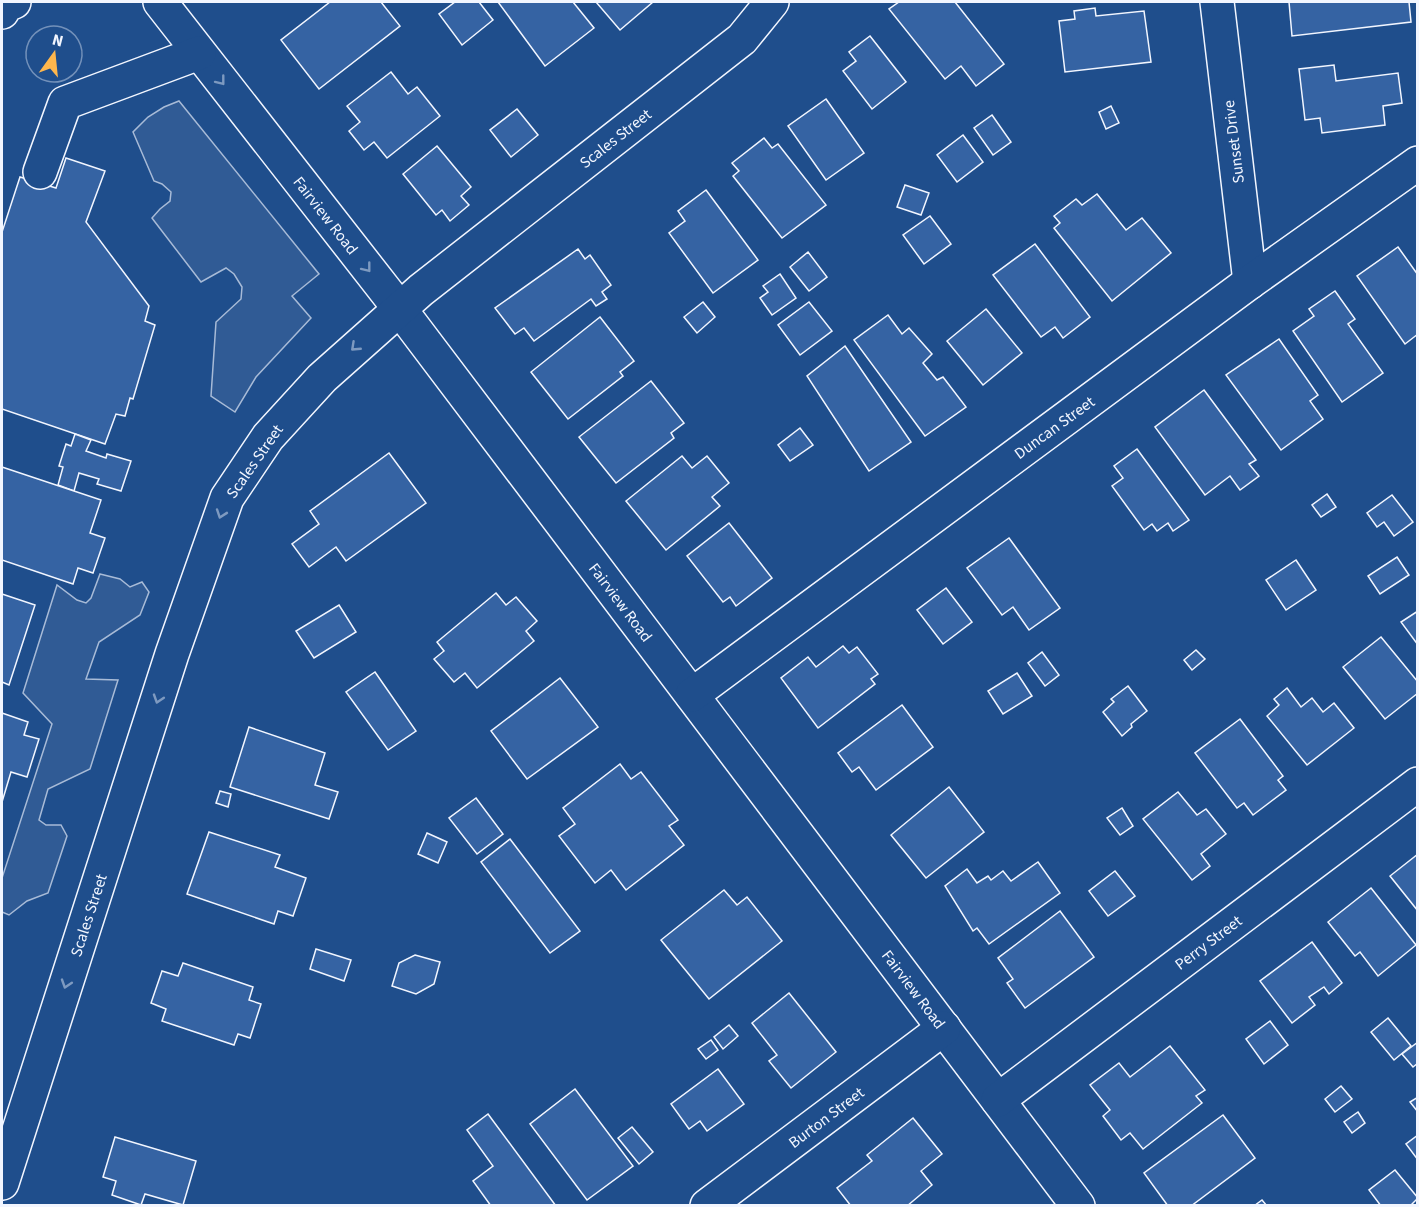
<svg xmlns="http://www.w3.org/2000/svg" width="1419" height="1207" font-family="'Source Sans 3',sans-serif">
  <rect width="100%" height="100%" fill="#1f4e8c"/>
  <!-- parking -->
  <g fill="#305b95" stroke="#a8bbd7" stroke-width="1.5">
    <polygon points="179,101 319,274 292,296 311,318 256,377 235,412 211,396 216,322 241,299 242,287 234,274 226,268 201,282 155,222 152,218 160,209 170,201 171,192 162,184 154,181 133,132 148,117 164,107"/>
    <polygon points="100,574 120,579 130,587 142,582 149,592 140,615 99,642 86,679 118,680 90,769 48,789 39,820 46,825 61,825 67,836 48,893 27,901 9,915 2,912 2,878 52,724 23,693 57,585 77,600 86,603 91,598"/>
  </g>
  <!-- building -->
  <g fill="#3563a3" stroke="#f2f6ff" stroke-width="1.5">
    <polygon points="330,2 381,2 400,26 319,89 281,40"/>
    <polygon points="455,2 479,2 493,20 462,45 439,14"/>
    <polygon points="498,2 573,2 594,28 545,66"/>
    <polygon points="596,2 653,2 620,30"/>
    <polygon points="899,2 955,2 1004,64 976,86 961,66 945,79 889,9"/>
    <polygon points="1289,2 1409,2 1411,22 1292,36"/>
    <polygon points="1095,8 1096,16 1144,11 1151,62 1065,72 1059,21 1075,19 1074,11"/>
    <polygon points="870,36 906,82 872,109 843,71 856,61 849,52"/>
    <polygon points="1334,65 1336,81 1398,73 1402,103 1383,106 1385,125 1322,133 1320,118 1305,120 1299,69"/>
    <polygon points="391,72 408,94 417,87 440,116 387,158 374,142 364,150 349,131 360,122 347,106"/>
    <polygon points="826,99 864,153 826,180 788,126"/>
    <polygon points="1111,106 1119,123 1106,129 1099,112"/>
    <polygon points="517,109 538,135 511,157 490,130"/>
    <polygon points="992,115 1011,142 993,155 974,128"/>
    <polygon points="963,135 983,162 957,182 937,155"/>
    <polygon points="764,138 772,148 778,144 826,205 782,238 733,176 739,171 732,163"/>
    <polygon points="437,146 471,187 461,196 469,205 450,221 442,210 436,215 403,174"/>
    <polygon points="66,158 105,171 86,222 149,306 145,321 155,325 133,399 130,398 125,416 116,414 105,444 2,409 2,232 20,177 56,188"/>
    <polygon points="905,185 929,193 921,215 897,207"/>
    <polygon points="706,190 758,260 713,293 669,233 685,221 678,211"/>
    <polygon points="1097,194 1126,230 1142,218 1171,253 1112,301 1054,228 1060,223 1054,216 1076,199 1082,205"/>
    <polygon points="930,216 951,244 924,264 903,235"/>
    <polygon points="1035,244 1090,317 1063,338 1055,327 1041,337 993,275"/>
    <polygon points="1398,247 1418,275 1418,334 1405,344 1357,276"/>
    <polygon points="578,249 585,259 590,255 611,285 602,292 607,299 596,306 591,299 534,341 524,328 515,334 495,308"/>
    <polygon points="808,252 827,277 809,291 790,267"/>
    <polygon points="780,274 796,298 772,315 760,298 768,292 763,286"/>
    <polygon points="1335,291 1355,319 1348,324 1383,373 1342,402 1293,331 1314,316 1309,309"/>
    <polygon points="703,302 715,317 697,333 684,317"/>
    <polygon points="809,302 832,331 800,355 778,325"/>
    <polygon points="986,309 1022,353 983,385 947,341"/>
    <polygon points="888,315 902,334 909,328 932,354 923,363 937,380 943,377 966,407 925,436 854,340"/>
    <polygon points="600,317 634,361 620,372 623,376 568,419 531,372"/>
    <polygon points="1279,339 1318,395 1310,401 1323,419 1281,450 1226,375"/>
    <polygon points="845,346 911,442 869,471 807,376"/>
    <polygon points="651,381 684,423 671,433 674,438 616,483 579,437"/>
    <polygon points="1204,390 1256,460 1249,464 1259,476 1240,490 1230,476 1205,495 1155,427"/>
    <polygon points="800,428 813,445 790,461 778,445"/>
    <polygon points="75,434 91,440 86,451 106,458 107,454 131,461 121,491 97,484 99,479 79,473 74,491 58,485 63,467 59,466 66,444 71,446"/>
    <polygon points="1137,449 1189,520 1173,531 1168,523 1157,531 1152,524 1144,530 1112,486 1123,478 1114,466"/>
    <polygon points="389,453 426,503 346,561 336,547 309,567 292,544 319,524 310,511"/>
    <polygon points="682,456 692,468 707,456 729,483 712,497 720,506 666,550 626,501"/>
    <polygon points="2,467 101,500 90,533 105,538 93,573 78,568 73,584 2,560"/>
    <polygon points="1327,494 1336,507 1321,517 1312,505"/>
    <polygon points="1392,495 1413,522 1394,536 1384,522 1377,527 1367,513"/>
    <polygon points="729,523 772,578 736,606 730,597 723,602 687,556"/>
    <polygon points="1009,538 1060,608 1029,630 1013,607 1002,615 967,568"/>
    <polygon points="1397,557 1409,575 1380,594 1368,576"/>
    <polygon points="1296,560 1316,590 1286,610 1266,580"/>
    <polygon points="946,588 972,622 943,644 917,610"/>
    <polygon points="496,593 506,605 516,597 537,621 526,631 534,641 477,688 465,673 454,682 434,659 444,651 437,642"/>
    <polygon points="2,594 35,605 9,685 2,682"/>
    <polygon points="339,605 356,632 314,658 296,631"/>
    <polygon points="1418,611 1418,645 1401,622"/>
    <polygon points="1381,637 1418,682 1418,693 1385,719 1343,667"/>
    <polygon points="843,646 849,653 857,647 878,674 871,679 875,684 818,728 781,678 808,657 816,667"/>
    <polygon points="1196,650 1205,659 1192,670 1184,660"/>
    <polygon points="1042,652 1059,675 1045,686 1028,663"/>
    <polygon points="375,672 416,731 388,750 346,692"/>
    <polygon points="1017,673 1032,696 1003,714 988,691"/>
    <polygon points="560,678 598,727 527,779 491,731"/>
    <polygon points="1128,686 1147,711 1131,724 1132,727 1122,736 1103,712 1114,702 1111,699"/>
    <polygon points="1287,688 1301,707 1312,698 1323,712 1334,703 1354,728 1307,765 1267,716 1279,705 1274,699"/>
    <polygon points="902,705 933,747 876,790 859,767 852,772 838,753"/>
    <polygon points="2,713 28,722 24,735 39,739 27,777 11,772 2,802"/>
    <polygon points="1240,719 1283,776 1278,780 1286,790 1253,815 1244,803 1237,808 1195,753"/>
    <polygon points="249,727 325,753 315,785 338,792 329,819 230,787"/>
    <polygon points="620,764 631,779 641,772 678,820 669,826 684,845 626,890 611,870 595,883 559,836 575,824 563,808"/>
    <polygon points="949,787 984,832 926,878 891,835"/>
    <polygon points="220,791 231,794 228,807 216,803"/>
    <polygon points="1178,792 1197,815 1206,809 1226,834 1201,854 1210,866 1192,880 1143,819"/>
    <polygon points="476,798 503,834 477,854 449,818"/>
    <polygon points="1122,808 1133,826 1120,835 1107,818"/>
    <polygon points="209,832 280,855 275,867 306,878 293,916 278,911 274,924 187,894"/>
    <polygon points="427,833 447,842 438,863 418,854"/>
    <polygon points="510,839 580,931 550,953 481,862"/>
    <polygon points="1418,854 1418,911 1390,876"/>
    <polygon points="1038,862 1060,893 989,944 977,928 973,931 945,886 967,869 977,883 988,876 991,880 1003,871 1011,881"/>
    <polygon points="1115,871 1135,896 1108,916 1089,891"/>
    <polygon points="1371,888 1416,945 1378,976 1360,952 1355,956 1328,922"/>
    <polygon points="724,890 737,905 747,897 782,941 709,999 661,940"/>
    <polygon points="1060,911 1094,957 1025,1008 1007,983 1013,979 998,958"/>
    <polygon points="1312,942 1342,983 1329,994 1324,987 1309,997 1315,1005 1292,1023 1260,981"/>
    <polygon points="316,949 351,960 344,981 310,969"/>
    <polygon points="415,955 440,962 434,984 416,994 392,986 399,963"/>
    <polygon points="183,963 253,987 249,1000 261,1004 250,1038 238,1034 234,1045 162,1021 166,1009 151,1003 162,971 178,976"/>
    <polygon points="789,993 836,1052 791,1088 769,1061 777,1055 752,1023"/>
    <polygon points="1388,1018 1411,1046 1394,1060 1371,1032"/>
    <polygon points="1270,1021 1288,1045 1264,1064 1246,1039"/>
    <polygon points="729,1025 738,1036 723,1049 714,1037"/>
    <polygon points="711,1040 718,1050 706,1059 698,1049"/>
    <polygon points="1418,1042 1418,1063 1413,1067 1402,1054"/>
    <polygon points="1170,1046 1205,1090 1196,1096 1202,1103 1143,1149 1130,1133 1121,1140 1103,1116 1110,1110 1090,1085 1119,1063 1130,1077"/>
    <polygon points="718,1069 744,1104 707,1131 700,1121 689,1129 671,1104"/>
    <polygon points="1341,1086 1352,1099 1335,1112 1325,1099"/>
    <polygon points="575,1089 633,1166 587,1200 530,1124"/>
    <polygon points="1418,1097 1418,1112 1410,1102"/>
    <polygon points="1358,1112 1365,1123 1352,1133 1344,1122"/>
    <polygon points="488,1114 556,1206 491,1206 473,1181 493,1166 467,1130"/>
    <polygon points="1223,1115 1255,1158 1191,1206 1168,1206 1144,1173"/>
    <polygon points="913,1118 942,1154 921,1171 932,1185 907,1206 851,1206 837,1188 872,1161 867,1155"/>
    <polygon points="632,1127 653,1152 639,1164 618,1138"/>
    <polygon points="1418,1135 1418,1160 1406,1144"/>
    <polygon points="115,1137 196,1161 183,1205 145,1194 141,1205 112,1195 116,1181 103,1177"/>
    <polygon points="1395,1170 1418,1198 1410,1206 1381,1206 1369,1190"/>
    <polygon points="1262,1200 1267,1206 1254,1206"/>
  </g>
  <g fill="none" stroke-linecap="round" stroke-linejoin="round">
    <!-- minor casing -->
    <g stroke="#f2f6ff" stroke-width="36">
      <g id="minor">
        <polyline points="160,2 399,308 1078,1206"/>
        <polyline points="1217,2 1250,282"/>
        <polyline points="2,12 6,5 14,2"/>
        <polyline points="40,172 65,103 199,53"/>
        <polyline points="692,695 1250,282 1418,163"/>
        <polyline points="998,1100 1418,784"/>
        <polyline points="2,1183 172,654 227,498 268,437 322,378 421,290 742,39 772,2"/>
        <polyline points="707,1206 944,1028"/>
      </g>
    </g>
    <!-- minor -->
    <use href="#minor" stroke="#1f4e8c" stroke-width="33"/>
  </g>
  <!-- one-way arrows -->
  <defs><path id="oneway-chevron" d="M-2-3.5L2.5 0L-2 3.5" fill="none" stroke-width="1.6" stroke-linecap="round" stroke-linejoin="round" transform="scale(1.5)"/></defs>
  <g stroke="#7e9ac0">
    <use href="#oneway-chevron" transform="translate(221 81) rotate(52)"/>
    <use href="#oneway-chevron" transform="translate(367 268) rotate(52)"/>
    <use href="#oneway-chevron" transform="translate(355 347) rotate(137)"/>
    <use href="#oneway-chevron" transform="translate(221 514) rotate(109)"/>
    <use href="#oneway-chevron" transform="translate(158 699) rotate(108)"/>
    <use href="#oneway-chevron" transform="translate(66 984) rotate(108)"/>
  </g>
  <g text-anchor="middle" stroke-width="4.5" stroke-linejoin="round" paint-order="stroke">
    <!-- street labels -->
    <g font-size="16" fill="#f2f6ff" stroke="#1f4e8c">
      <text transform="translate(615 138) rotate(-38)" y="6">Scales Street</text>
      <text transform="translate(1233 142) rotate(-97)" y="6">Sunset Drive</text>
      <text transform="translate(326 215) rotate(52)" y="6">Fairview Road</text>
      <text transform="translate(1054 427) rotate(-36)" y="6">Duncan Street</text>
      <text transform="translate(254 461) rotate(-55)" y="6">Scales Street</text>
      <text transform="translate(621 602) rotate(53)" y="6">Fairview Road</text>
      <text transform="translate(88 915) rotate(-72)" y="6">Scales Street</text>
      <text transform="translate(1208 942) rotate(-37)" y="6">Perry Street</text>
      <text transform="translate(914 989) rotate(53)" y="6">Fairview Road</text>
      <text transform="translate(826 1117) rotate(-37)" y="6">Burton Street</text>
    </g>
  </g>
  <!-- border -->
  <rect width="1419" height="1207" fill="none" stroke="#f2f6ff" stroke-width="6"/>
  <!-- north arrow -->
  <g transform="translate(54 54) rotate(15)"><circle r="28" fill="#1f4e8c" stroke="#7391ba" stroke-width="1.5"/>
  <path d="M0-4.5L10 22L0 15L-10 22Z" fill="#ffb74d"/>
  <text y="-9" font-size="16" font-weight="bold" text-anchor="middle" fill="#f2f6ff">N</text>
  </g>
</svg>
